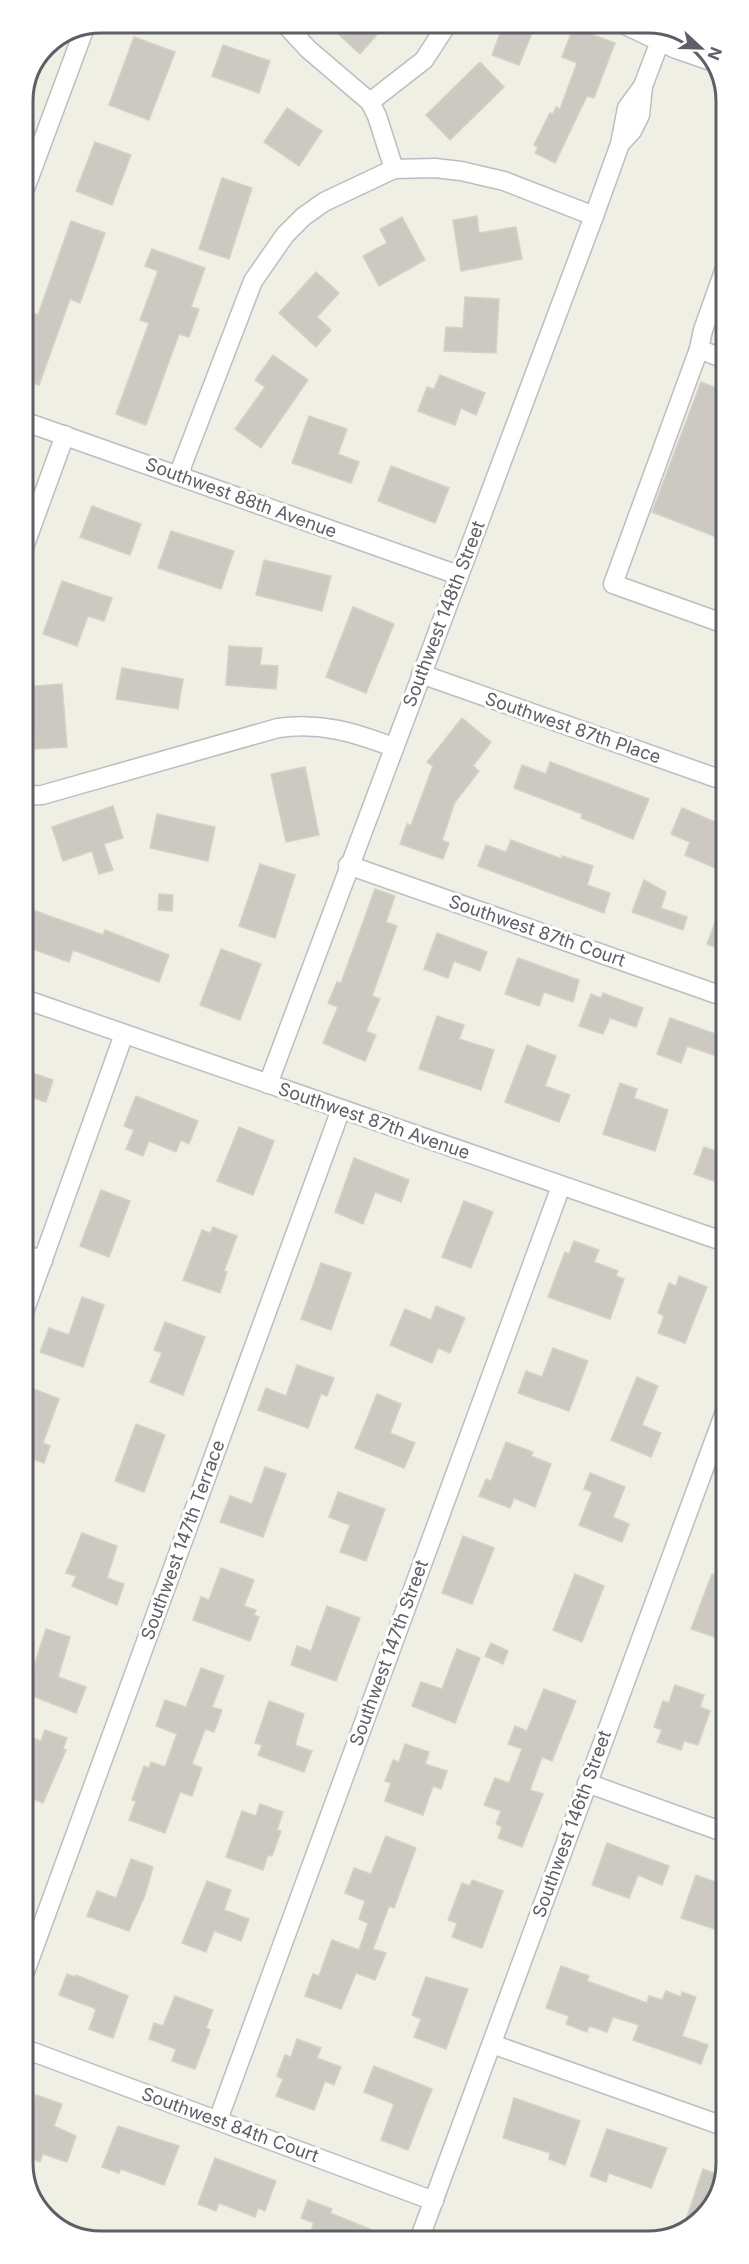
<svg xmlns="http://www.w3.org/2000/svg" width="749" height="2264" font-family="Inter,sans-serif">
  <rect width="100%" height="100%" fill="#f0efe4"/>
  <!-- building -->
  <g fill="#cbc9c1" stroke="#d5d2c2" stroke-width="1.5">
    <polygon points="344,23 372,23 381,30 360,54 336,32"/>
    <polygon points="504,23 536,23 519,65 492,55"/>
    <polygon points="575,23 598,23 593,35 615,43 594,98 587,96 555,163 535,153 538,147 534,145 550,113 553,114 556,107 560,109 577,63 562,57"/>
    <polygon points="134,37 175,52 149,120 109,105"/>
    <polygon points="223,45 270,61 259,93 212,76"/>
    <polygon points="480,62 504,87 450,140 426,115"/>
    <polygon points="287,108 322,131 299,166 264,142"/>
    <polygon points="95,142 131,155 112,205 76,191"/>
    <polygon points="222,178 252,188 229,259 199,249"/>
    <polygon points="477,216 479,233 516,227 522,259 461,271 453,220"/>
    <polygon points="402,217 425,260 379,286 363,256 387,243 380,229"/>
    <polygon points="71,221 105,233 80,303 70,299 39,385 23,379 23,320 26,310 38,315"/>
    <polygon points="152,249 205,268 191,307 199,309 189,337 179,334 146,425 116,414 149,323 140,320 158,271 145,266"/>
    <polygon points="316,272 339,293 317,317 331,330 316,347 279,313"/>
    <polygon points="465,297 499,299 496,353 444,351 446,327 463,328"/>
    <polygon points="273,355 308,380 261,448 235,429 265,387 255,380"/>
    <polygon points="440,375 485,393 476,415 461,408 455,425 418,411 427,387 434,389"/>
    <polygon points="701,382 724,391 724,540 652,512"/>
    <polygon points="309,416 347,429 338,454 359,462 351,483 292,463"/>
    <polygon points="391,466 449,488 435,523 378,501"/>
    <polygon points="92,506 141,524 130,555 80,537"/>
    <polygon points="171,531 234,551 221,589 158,568"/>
    <polygon points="264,560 331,576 322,611 256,595"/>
    <polygon points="62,581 112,598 104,621 88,616 77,646 43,634"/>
    <polygon points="353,607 394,624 366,693 326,677"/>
    <polygon points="229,646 262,648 260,665 278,666 276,689 226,685"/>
    <polygon points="122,668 183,679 178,709 116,699"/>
    <polygon points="62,684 67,747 35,749 32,711 23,711 23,687"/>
    <polygon points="462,718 491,742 473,766 479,771 455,802 442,840 449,843 443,859 400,844 407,824 411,825 433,766 427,762"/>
    <polygon points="550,762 649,799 633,839 581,818 582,814 514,788 522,765 546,774"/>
    <polygon points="305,767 319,835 286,842 271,774"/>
    <polygon points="113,806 123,838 104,844 113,870 99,874 92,851 63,861 52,827"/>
    <polygon points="682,808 725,826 725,872 685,855 690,842 671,834"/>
    <polygon points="157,814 215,827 208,861 150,848"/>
    <polygon points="511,840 562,859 562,856 593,866 587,885 610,893 604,913 478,866 486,845 506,852"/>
    <polygon points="260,864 295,875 275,938 239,926"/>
    <polygon points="644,880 666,892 661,908 687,917 683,930 632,912"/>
    <polygon points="375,889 395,896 386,922 397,926 372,996 380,999 366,1031 376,1035 365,1061 323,1043 338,1007 328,1003 337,982 341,983"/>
    <polygon points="159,894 173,895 172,911 158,910"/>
    <polygon points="723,901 725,901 725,951 707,944"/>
    <polygon points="24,907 103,935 105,930 169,955 159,982 73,950 69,962 24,946"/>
    <polygon points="437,933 487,952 480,971 454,961 448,978 424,969"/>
    <polygon points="221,949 261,964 240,1020 200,1005"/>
    <polygon points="518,958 579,980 573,1002 544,992 539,1006 505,994"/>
    <polygon points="603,993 643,1008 636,1027 610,1018 603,1034 579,1026 591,994 601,998"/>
    <polygon points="437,1016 464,1025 459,1039 494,1050 481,1090 419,1069"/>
    <polygon points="670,1018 721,1036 714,1055 687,1046 681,1063 657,1054"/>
    <polygon points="527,1045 556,1056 545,1086 570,1095 559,1122 505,1102"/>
    <polygon points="24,1070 53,1080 46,1102 24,1095"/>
    <polygon points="620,1083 637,1089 634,1098 668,1110 655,1151 603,1134"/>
    <polygon points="136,1096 198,1121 189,1144 181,1140 176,1152 149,1141 143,1156 126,1149 134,1130 124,1126"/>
    <polygon points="239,1127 274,1141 253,1195 217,1181"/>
    <polygon points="704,1147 725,1154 725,1185 694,1174"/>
    <polygon points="354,1158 409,1180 401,1202 375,1192 363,1224 335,1212"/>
    <polygon points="101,1190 130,1201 109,1257 80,1246"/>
    <polygon points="464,1201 493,1212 471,1268 442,1257"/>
    <polygon points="213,1227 237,1236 224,1271 227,1272 220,1293 183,1280 202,1230 210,1233"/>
    <polygon points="574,1241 599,1250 594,1262 618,1271 616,1276 624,1279 610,1319 548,1297 565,1252 569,1254"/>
    <polygon points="321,1263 351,1273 331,1330 301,1319"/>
    <polygon points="679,1276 707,1287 685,1343 658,1333 664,1316 658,1313 669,1283 676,1286"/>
    <polygon points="82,1297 104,1305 83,1367 40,1352 49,1328 69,1335"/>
    <polygon points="436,1306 465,1318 450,1353 438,1348 432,1363 390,1345 405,1309 431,1320"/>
    <polygon points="165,1322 205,1337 183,1395 150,1382 162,1353 154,1350"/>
    <polygon points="553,1348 588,1361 569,1411 518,1393 526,1371 542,1377"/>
    <polygon points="297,1365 334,1378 327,1396 321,1394 308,1428 258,1410 266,1388 286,1396"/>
    <polygon points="637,1377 658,1386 642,1425 661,1433 651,1457 611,1440"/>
    <polygon points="34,1389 59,1399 43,1443 50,1446 44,1463 24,1456 24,1415"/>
    <polygon points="377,1394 401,1404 390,1433 415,1443 404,1468 355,1448"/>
    <polygon points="136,1424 165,1435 144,1492 115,1481"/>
    <polygon points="506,1442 533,1452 531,1456 551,1464 535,1507 514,1498 510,1508 479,1496 486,1479 491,1481"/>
    <polygon points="265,1467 286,1474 263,1537 220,1522 230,1496 252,1504"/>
    <polygon points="590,1473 625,1487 613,1517 629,1524 622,1542 579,1525 592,1492 584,1489"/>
    <polygon points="338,1492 385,1509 366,1561 340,1552 350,1525 329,1517"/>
    <polygon points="82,1533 117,1546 107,1578 124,1584 117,1605 72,1586 76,1576 66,1573"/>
    <polygon points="463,1536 494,1548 472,1604 442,1593"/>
    <polygon points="221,1568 254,1580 244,1606 256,1610 254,1615 259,1617 250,1641 193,1620 201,1597 209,1600"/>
    <polygon points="575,1574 604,1586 582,1642 553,1630"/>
    <polygon points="712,1574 726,1580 726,1641 691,1629"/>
    <polygon points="327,1606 360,1618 336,1681 291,1665 297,1646 311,1651"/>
    <polygon points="46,1629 70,1637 58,1677 86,1687 76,1713 25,1693"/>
    <polygon points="491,1643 508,1651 503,1664 485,1656"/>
    <polygon points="457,1649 480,1658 455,1723 412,1706 421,1682 442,1689"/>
    <polygon points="201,1668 224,1676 212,1707 222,1710 214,1732 205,1729 192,1764 202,1768 192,1796 180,1792 165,1833 129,1820 136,1801 132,1800 144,1766 149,1768 151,1762 165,1767 177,1734 156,1726 165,1700 186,1707"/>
    <polygon points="675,1685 704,1695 700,1707 710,1711 698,1745 684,1741 681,1750 657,1742 662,1730 654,1727 663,1701 669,1703"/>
    <polygon points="544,1689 576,1701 552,1761 542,1757 530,1790 543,1794 522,1847 498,1838 502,1827 496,1824 501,1811 484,1805 495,1778 509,1783 522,1749 508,1744 515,1726 527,1731"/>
    <polygon points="269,1701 304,1714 295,1745 312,1751 304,1772 258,1755 262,1745 255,1743"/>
    <polygon points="45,1730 67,1738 63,1749 66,1750 43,1803 25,1796 25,1780 30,1766 25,1764 25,1735 41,1741"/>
    <polygon points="405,1744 429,1752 425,1764 447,1771 441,1789 433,1786 423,1815 385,1801 391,1783 385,1781 393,1760 399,1762"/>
    <polygon points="260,1804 283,1812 277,1830 281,1831 272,1856 268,1855 263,1870 226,1857 242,1811 256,1816"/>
    <polygon points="386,1836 416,1848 394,1908 389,1906 373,1949 386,1953 375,1980 356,1973 341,2009 305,1996 313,1974 319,1976 332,1940 359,1950 368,1923 359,1919 365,1901 345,1893 354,1868 371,1874"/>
    <polygon points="607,1843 669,1866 662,1885 638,1875 629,1898 592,1885"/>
    <polygon points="131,1859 153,1867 145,1895 129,1931 87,1916 97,1891 116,1898"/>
    <polygon points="696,1875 726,1886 726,1917 721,1931 681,1918"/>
    <polygon points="472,1880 503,1891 482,1948 452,1937 457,1923 448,1920 462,1883 470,1886"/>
    <polygon points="207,1881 231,1890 224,1910 249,1919 241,1941 214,1931 206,1952 182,1943"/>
    <polygon points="561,1966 589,1976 587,1981 647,2003 649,1996 662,2000 666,1991 681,1997 682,1992 696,1997 682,2036 708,2045 701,2064 633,2040 639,2025 613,2017 607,2032 589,2026 587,2032 566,2024 569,2016 546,2008"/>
    <polygon points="67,1974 75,1977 76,1975 128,1996 113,2038 89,2029 96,2010 94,2008 59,1995"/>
    <polygon points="426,1977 468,1989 446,2049 414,2037 421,2019 412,2015"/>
    <polygon points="175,1996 213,2010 206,2028 210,2030 195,2069 172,2061 176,2049 149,2039 154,2023 163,2026"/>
    <polygon points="297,2039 321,2048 317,2058 341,2067 334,2085 325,2081 314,2110 276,2096 283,2079 277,2076 285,2055 291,2057"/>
    <polygon points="374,2066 432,2089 408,2150 381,2140 394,2104 364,2092"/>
    <polygon points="36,2095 62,2104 54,2126 76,2136 67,2162 43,2154 40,2162 25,2156 25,2122"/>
    <polygon points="514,2098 580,2121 565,2165 549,2159 550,2153 503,2138"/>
    <polygon points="118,2126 179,2146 164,2185 121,2169 119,2173 102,2167"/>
    <polygon points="607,2129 667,2148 651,2188 609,2173 606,2182 590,2176"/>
    <polygon points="215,2158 276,2181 265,2211 258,2208 255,2217 219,2203 216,2211 198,2204"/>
    <polygon points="703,2169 722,2176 710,2211 683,2229"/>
    <polygon points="308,2200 332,2209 330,2213 397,2240 307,2240 314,2223 301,2218"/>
  </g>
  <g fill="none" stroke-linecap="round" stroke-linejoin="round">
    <!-- minor casing -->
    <g stroke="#bcbdc4" stroke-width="21">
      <g id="minor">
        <polyline points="284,23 308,49 370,102 377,116 394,169"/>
        <polyline points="621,23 676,49 711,61"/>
        <polyline points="370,102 424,60 448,23"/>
        <polyline points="620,144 632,131 640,115 643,86 665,28"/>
        <polyline points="23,194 84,30"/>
        <polyline points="699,349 703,330 724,271"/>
        <polyline points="724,359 699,349 613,584 725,624"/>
        <polyline points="23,421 458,575"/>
        <polyline points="178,476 253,281 285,235 303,217 324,202 394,169 435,168 461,171 504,181 594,216"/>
        <polyline points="23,550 65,435"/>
        <polyline points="421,674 725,781"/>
        <path d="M23 796 42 795 278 728C320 722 353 732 393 747"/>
        <polyline points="348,865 725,997"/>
        <polyline points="24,999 725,1242"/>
        <polyline points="268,1084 594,216 620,144 627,108 643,86"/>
        <polyline points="24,1254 43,1261"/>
        <polyline points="24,1312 124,1034"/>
        <polyline points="587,1783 726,1833"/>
        <polyline points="25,1972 341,1109"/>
        <polyline points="492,2044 726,2127"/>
        <polyline points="25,2049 434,2201"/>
        <polyline points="218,2120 561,1186"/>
        <polyline points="419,2240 726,1409"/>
      </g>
    </g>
    <!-- minor -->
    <use href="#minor" stroke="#fff" stroke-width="18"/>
  </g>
  <g text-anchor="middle" stroke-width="6" stroke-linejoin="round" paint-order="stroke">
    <!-- street labels -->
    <g font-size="18" fill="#5c5f66" stroke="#fff">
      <text transform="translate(241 498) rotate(20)" y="6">Southwest 88th Avenue</text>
      <text transform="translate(444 614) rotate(-69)" y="6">Southwest 148th Street</text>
      <text transform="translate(573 728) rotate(19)" y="6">Southwest 87th Place</text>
      <text transform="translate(537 931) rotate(19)" y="6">Southwest 87th Court</text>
      <text transform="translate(374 1121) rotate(19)" y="6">Southwest 87th Avenue</text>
      <text transform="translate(183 1540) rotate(-70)" y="6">Southwest 147th Terrace</text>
      <text transform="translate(389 1653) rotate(-70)" y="6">Southwest 147th Street</text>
      <text transform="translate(572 1824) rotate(-70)" y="6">Southwest 146th Street</text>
      <text transform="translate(230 2125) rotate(20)" y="6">Southwest 84th Court</text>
    </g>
  </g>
  <!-- crop -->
  <path d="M0 0H749V2264H0ZM101 33H648A68 68 0 0 1 716 101V2163A68 68 0 0 1 648 2231H101A68 68 0 0 1 33 2163V101A68 68 0 0 1 101 33Z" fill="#fff" fill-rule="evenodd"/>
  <path fill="none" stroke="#5c5f66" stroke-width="3" d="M101 33H648A68 68 0 0 1 716 101V2163A68 68 0 0 1 648 2231H101A68 68 0 0 1 33 2163V101A68 68 0 0 1 101 33Z"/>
  <!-- north arrow -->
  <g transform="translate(701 48) rotate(112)" stroke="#ffffff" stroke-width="4.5" paint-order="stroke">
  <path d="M0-4.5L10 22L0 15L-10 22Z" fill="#5c5f66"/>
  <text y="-9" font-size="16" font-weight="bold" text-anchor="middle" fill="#5c5f66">N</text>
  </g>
</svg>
